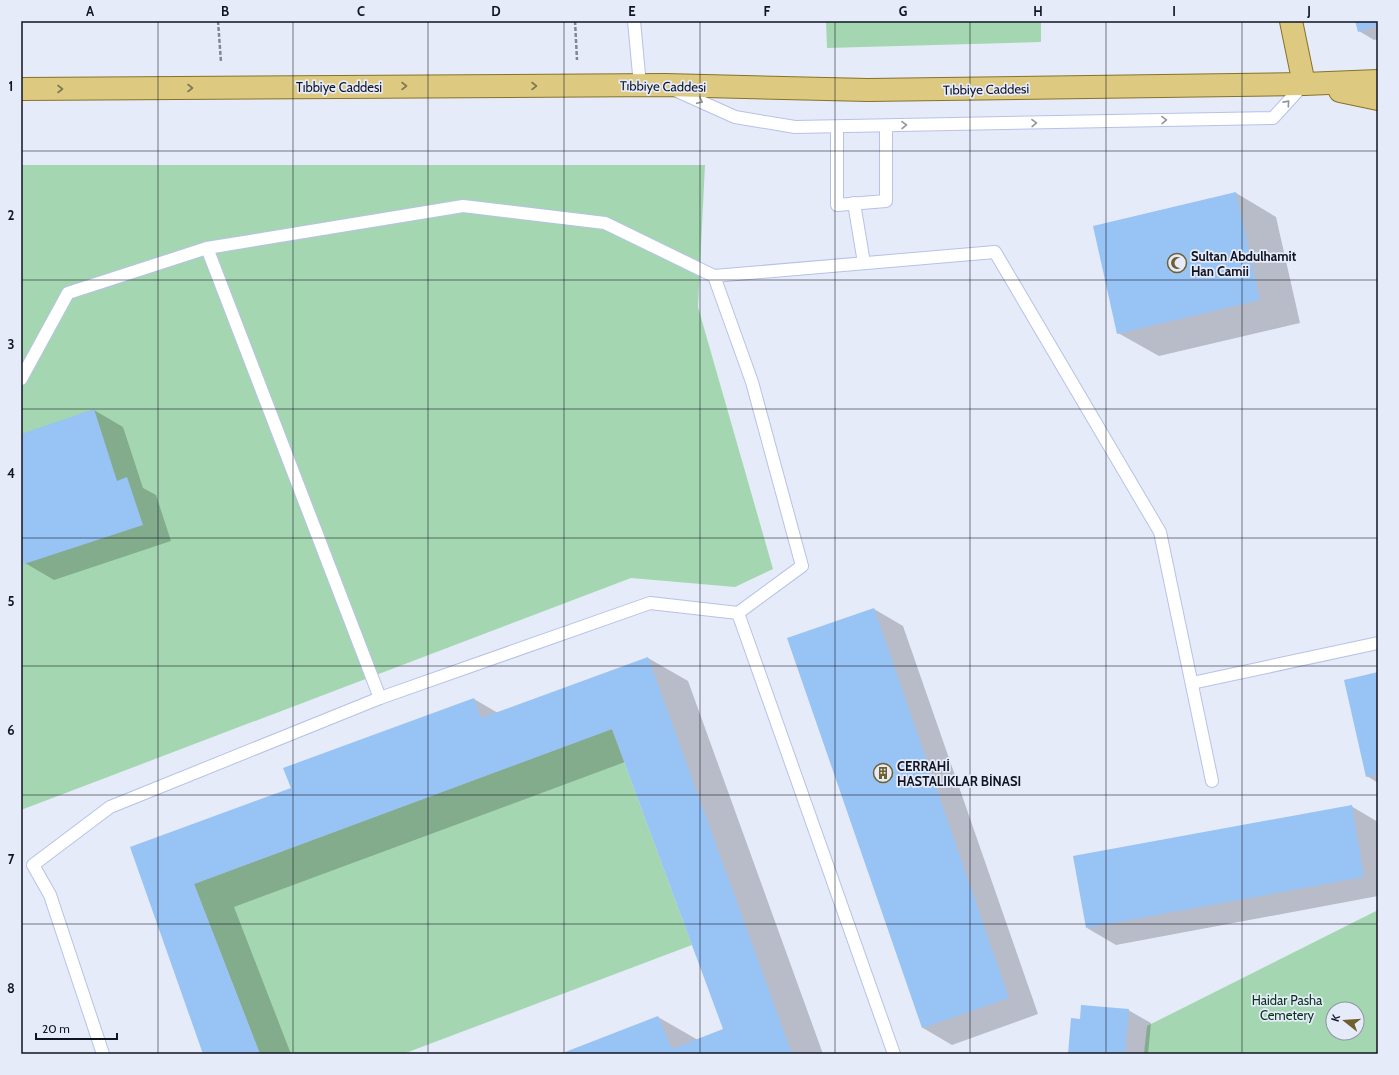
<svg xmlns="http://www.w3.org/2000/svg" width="1399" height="1075" font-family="Cabin,sans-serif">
  <rect width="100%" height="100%" fill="#e6ebfa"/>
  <!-- green -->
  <g fill="#a4d7b1" fill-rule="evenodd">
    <polygon points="826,21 1041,21 1041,42 827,48"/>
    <polygon points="21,165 705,165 698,307 773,569 735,587 631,578 21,810"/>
    <polygon points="612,729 692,945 403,1054 260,1054 194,884"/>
    <path d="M1378 910V1054H1144L1147 1026ZM1333 1009H1357V1033H1333Z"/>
  </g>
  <!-- shadow -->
  <g fill="#0003">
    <polygon points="1356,21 1378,21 1378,39 1374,40 1359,31"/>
    <polygon points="1236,193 1276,217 1300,323 1159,356 1118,333"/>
    <polygon points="94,410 123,427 143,488 156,495 171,541 54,580 25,563 21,550 21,435"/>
    <polygon points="874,609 903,626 1038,1014 952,1045 923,1028 789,639"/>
    <polygon points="648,658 688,681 823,1054 563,1054 658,1017 698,1040 724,1030 625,762 234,907 291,1054 204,1054 131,848 292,789 474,699 498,713"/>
    <polygon points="1378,673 1378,783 1367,776"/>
    <polygon points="1351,806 1378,822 1378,896 1116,945 1087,928"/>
    <polygon points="1128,1010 1151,1023 1148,1054 1069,1054 1081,1020"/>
  </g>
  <!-- building -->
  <g fill="#98c3f5">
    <polygon points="1355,21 1378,21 1378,25 1358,32"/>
    <polygon points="1236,192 1260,300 1117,334 1093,226"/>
    <polygon points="94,409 117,481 127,477 143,525 24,564 21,554 21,434"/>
    <polygon points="874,608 1009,998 922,1028 787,638"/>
    <polygon points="648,657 792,1054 560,1054 658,1016 672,1049 723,1029 612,729 194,884 260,1054 203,1054 130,847 291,788 283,768 474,698 481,718"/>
    <polygon points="1378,672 1378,774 1366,777 1344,680"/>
    <polygon points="1352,805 1364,877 1086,928 1073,856"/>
    <polygon points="1081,1005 1129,1009 1125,1054 1068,1054 1071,1018 1080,1019"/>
  </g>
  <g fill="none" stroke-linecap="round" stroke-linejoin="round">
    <!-- lane casing -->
    <g stroke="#b7c2e6" stroke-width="14">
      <g id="lane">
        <polyline points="634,21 640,85"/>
        <polyline points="675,90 735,117 795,127 1273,118 1304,84"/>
        <polyline points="837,127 837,205 886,201 886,126"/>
        <polyline points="854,203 864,263"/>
        <polyline points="207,248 380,698"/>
        <polyline points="714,276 995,252 1160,532 1212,781"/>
        <polyline points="21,379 68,293 207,248 463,206 605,223 714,276 752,382 802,566 738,613"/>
        <polyline points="1192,683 1378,643"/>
        <polyline points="103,1054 50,895 33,865 110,807 380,698 650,603 738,613 894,1054"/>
      </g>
    </g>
    <!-- primary casing -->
    <g stroke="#877228" stroke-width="24">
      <g id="primary">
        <polyline points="1291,21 1304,84"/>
        <polyline points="21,89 665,85 868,90 1304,84 1378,81"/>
        <polyline points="1340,91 1378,99"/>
      </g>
    </g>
    <!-- path -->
    <g stroke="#828694" stroke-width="2.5" stroke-dasharray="4 2" stroke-linecap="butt">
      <polyline points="218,21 221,62"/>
      <polyline points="575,21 577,60"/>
    </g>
    <!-- lane -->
    <use href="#lane" stroke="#fff" stroke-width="12"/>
    <!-- primary -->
    <use href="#primary" stroke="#ddc980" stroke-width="22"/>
  </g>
  <!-- one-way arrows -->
  <defs><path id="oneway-chevron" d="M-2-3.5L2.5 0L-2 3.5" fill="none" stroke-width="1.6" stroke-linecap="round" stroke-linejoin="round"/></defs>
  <g stroke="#817855">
    <use href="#oneway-chevron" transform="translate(404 86)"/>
    <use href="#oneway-chevron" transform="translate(534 86)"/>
    <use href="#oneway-chevron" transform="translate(190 88)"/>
    <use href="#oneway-chevron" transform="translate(60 89)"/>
  </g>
  <g stroke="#94959b">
    <use href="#oneway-chevron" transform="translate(700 101) rotate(25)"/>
    <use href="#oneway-chevron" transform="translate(1287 103) rotate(-48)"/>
    <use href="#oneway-chevron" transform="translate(1164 120) rotate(-1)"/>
    <use href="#oneway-chevron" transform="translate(1034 123) rotate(-1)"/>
    <use href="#oneway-chevron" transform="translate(904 125) rotate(-1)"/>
  </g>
  <!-- grid -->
  <path fill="none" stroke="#111421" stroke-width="1" stroke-opacity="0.55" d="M158 21V1054M293 21V1054M428 21V1054M564 21V1054M700 21V1054M835 21V1054M970 21V1054M1106 21V1054M1242 21V1054M21 151H1378M21 280H1378M21 409H1378M21 538H1378M21 666H1378M21 795H1378M21 924H1378"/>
  <!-- icons -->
  <defs>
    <g id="mosque-ring" transform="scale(1)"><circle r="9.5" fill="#e6ebfa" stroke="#6f602e" stroke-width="1.5"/><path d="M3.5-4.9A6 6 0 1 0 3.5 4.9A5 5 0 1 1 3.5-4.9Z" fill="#6f602e"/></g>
    <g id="building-ring" transform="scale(1)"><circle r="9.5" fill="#e6ebfa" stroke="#6f602e" stroke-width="1.5"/><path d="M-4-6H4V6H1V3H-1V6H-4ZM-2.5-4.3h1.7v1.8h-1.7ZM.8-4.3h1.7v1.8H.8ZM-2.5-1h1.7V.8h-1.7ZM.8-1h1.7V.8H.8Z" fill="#6f602e"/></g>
  </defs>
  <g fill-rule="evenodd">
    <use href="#mosque-ring" x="1177" y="263"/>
    <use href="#building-ring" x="883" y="773"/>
  </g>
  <g text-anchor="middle" stroke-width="3.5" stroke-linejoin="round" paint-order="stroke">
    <!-- street labels -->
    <g font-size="13" fill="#111421" stroke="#e6ebfa">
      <text transform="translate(663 86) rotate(1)" y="5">Tıbbiye Caddesi</text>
      <text x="339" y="92">Tıbbiye Caddesi</text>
      <text transform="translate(986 89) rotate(-1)" y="5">Tıbbiye Caddesi</text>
    </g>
    <!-- poi labels -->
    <g font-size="13" font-weight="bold" fill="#111421" stroke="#e6ebfa" text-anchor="start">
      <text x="1191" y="261">Sultan Abdulhamit<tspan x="1191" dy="15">Han Camii</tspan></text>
      <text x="897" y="771">CERRAHİ<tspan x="897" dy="15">HASTALIKLAR BİNASI</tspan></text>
    </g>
    <!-- park labels -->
    <g font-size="13" fill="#07351a" stroke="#e6ebfa">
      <text x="1287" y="1005">Haidar Pasha<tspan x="1287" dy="15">Cemetery</tspan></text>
    </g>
  </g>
  <!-- border -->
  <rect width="1399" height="1075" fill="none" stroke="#e6ebfa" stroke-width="44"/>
  <!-- north arrow -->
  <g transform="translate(1345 1021) rotate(287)"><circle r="19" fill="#e6ebfa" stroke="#9195a3"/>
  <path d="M0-3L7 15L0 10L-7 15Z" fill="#6f602e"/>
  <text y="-6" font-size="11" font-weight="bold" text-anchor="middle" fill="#111421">K</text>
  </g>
  <!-- scale -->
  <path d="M36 1033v6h81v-6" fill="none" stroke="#111421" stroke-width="2"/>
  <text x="42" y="1033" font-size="12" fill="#111421" stroke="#e6ebfa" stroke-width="3" paint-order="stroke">20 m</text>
  <rect x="22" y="22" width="1355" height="1031" fill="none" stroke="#111421" stroke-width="1.5"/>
  <g font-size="13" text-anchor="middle" font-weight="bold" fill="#111421">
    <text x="90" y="16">A</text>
    <text x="225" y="16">B</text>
    <text x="361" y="16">C</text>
    <text x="496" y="16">D</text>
    <text x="632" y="16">E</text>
    <text x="767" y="16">F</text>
    <text x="903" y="16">G</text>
    <text x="1038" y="16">H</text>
    <text x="1174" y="16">I</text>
    <text x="1309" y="16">J</text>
    <text x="11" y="91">1</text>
    <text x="11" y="220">2</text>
    <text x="11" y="349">3</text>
    <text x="11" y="478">4</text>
    <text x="11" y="606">5</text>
    <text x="11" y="735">6</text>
    <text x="11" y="864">7</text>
    <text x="11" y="993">8</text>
  </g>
</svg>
